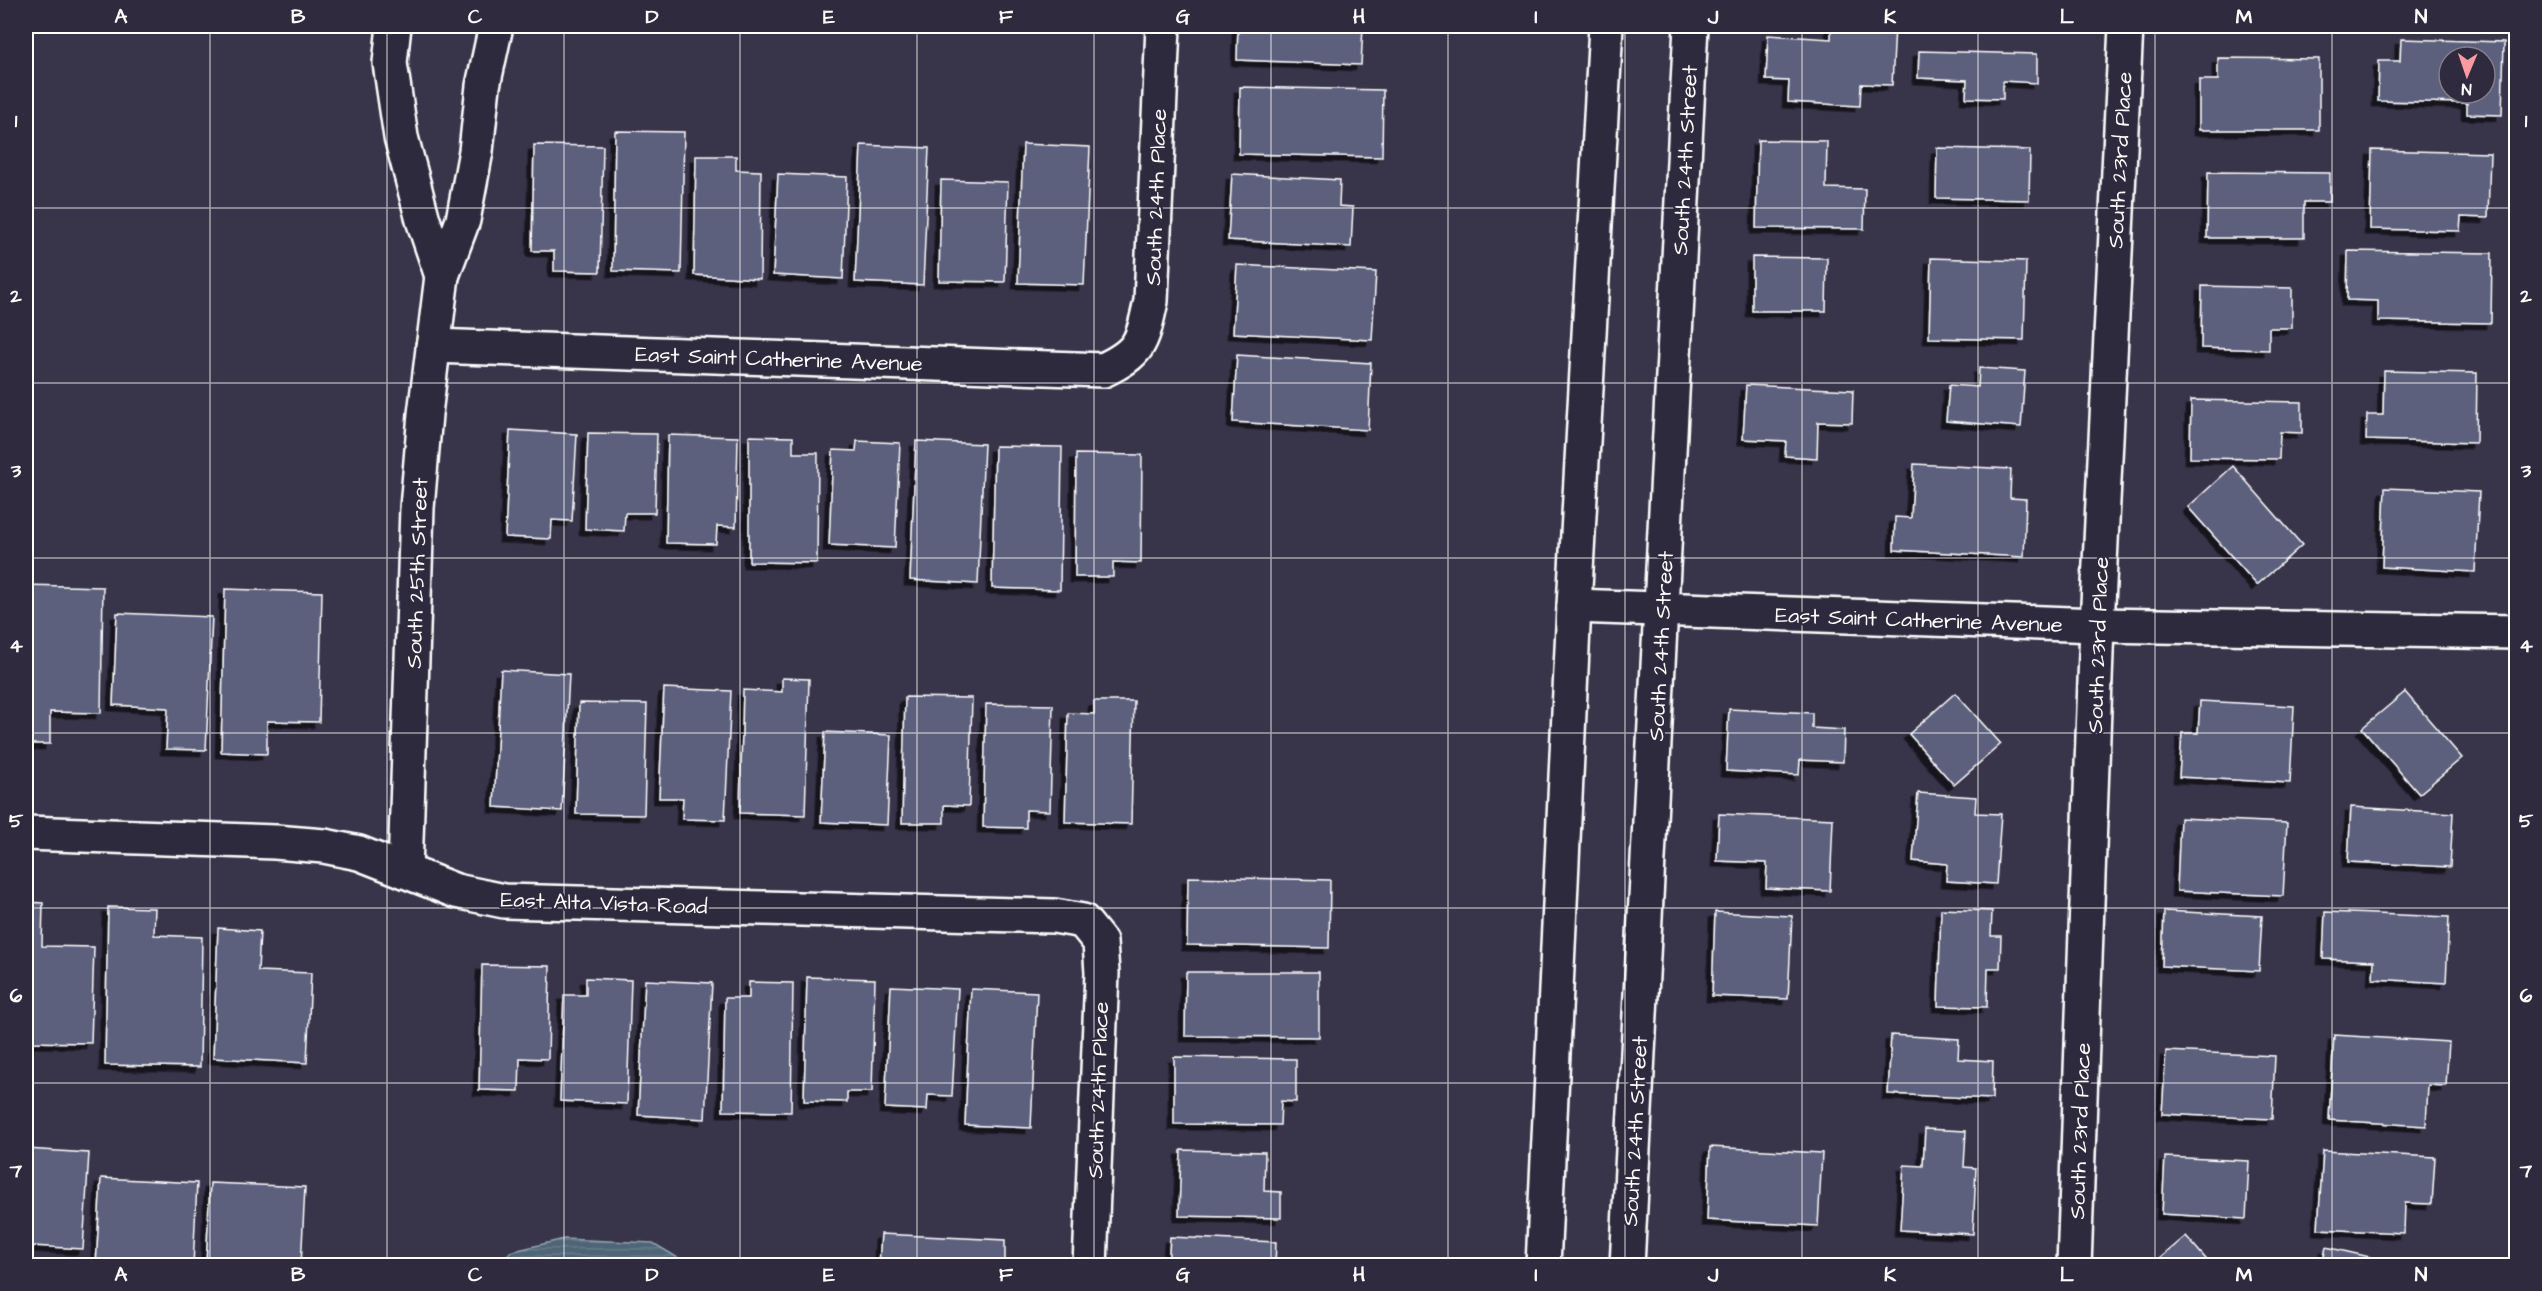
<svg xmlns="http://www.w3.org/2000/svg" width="2542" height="1291" font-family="'Architects Daughter',sans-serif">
  <defs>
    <pattern id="water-rules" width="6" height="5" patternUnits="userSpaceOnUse" patternTransform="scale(1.5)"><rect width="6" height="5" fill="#4d6576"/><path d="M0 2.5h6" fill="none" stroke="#687c8b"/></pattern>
    <filter id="shadow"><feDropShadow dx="-5.5" dy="5.5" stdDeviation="0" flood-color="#0009"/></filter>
  </defs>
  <rect width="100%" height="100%" fill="#38354a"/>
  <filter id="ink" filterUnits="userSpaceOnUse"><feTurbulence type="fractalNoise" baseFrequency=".0167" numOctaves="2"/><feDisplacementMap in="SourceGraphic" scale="12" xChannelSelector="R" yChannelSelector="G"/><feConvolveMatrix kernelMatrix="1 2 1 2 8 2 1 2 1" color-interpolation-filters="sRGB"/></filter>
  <g filter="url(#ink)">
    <!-- water -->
    <polygon fill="url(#water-rules)" stroke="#94a3ad" stroke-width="1.5" points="564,1239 653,1243 690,1265 501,1265 510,1252"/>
    <!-- building -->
    <g fill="#5b617d" stroke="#fff" stroke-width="1.5" fill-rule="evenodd" filter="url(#shadow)">
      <polygon points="1238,26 1363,26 1361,65 1237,60"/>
      <polygon points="1831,26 1895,26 1892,85 1861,84 1860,106 1788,102 1789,81 1766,80 1768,35 1831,39"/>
      <path d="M2401 39 2504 42 2502 115 2467 114V103L2378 101 2379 61H2400ZM2449 57H2485V93H2449Z"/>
      <polygon points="1919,51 2037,54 2037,83 2003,81 2003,99 1966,98 1967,80 1918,78"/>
      <polygon points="2218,58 2319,59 2319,130 2199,130 2199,80 2218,80"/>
      <polygon points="1240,87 1383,90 1382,157 1239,154"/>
      <polygon points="615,131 684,132 681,273 613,271"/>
      <polygon points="1758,140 1827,141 1826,188 1865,189 1864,229 1756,228"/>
      <polygon points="1023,144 1090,147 1084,285 1018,283"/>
      <polygon points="534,145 603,146 600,272 554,271 554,251 532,251"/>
      <polygon points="861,145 929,148 923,285 855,282"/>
      <polygon points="1937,148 2030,150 2029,200 1936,198"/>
      <polygon points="2372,150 2490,153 2488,218 2461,217 2460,231 2370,229"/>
      <polygon points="696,156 736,156 736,170 761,171 760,279 694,275"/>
      <polygon points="2208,172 2330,173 2330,202 2304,202 2304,238 2207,238"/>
      <polygon points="778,174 847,177 843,279 773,275"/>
      <polygon points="1232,174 1340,180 1339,206 1353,207 1351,247 1228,240"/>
      <polygon points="941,180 1008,182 1005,282 939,281"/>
      <polygon points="2348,251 2492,253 2491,323 2378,321 2378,301 2347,300"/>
      <polygon points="1752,257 1827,258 1826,311 1752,311"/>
      <polygon points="1931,258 2026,261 2024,340 1929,338"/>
      <polygon points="1237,265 1376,272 1372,340 1233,333"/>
      <polygon points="2202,286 2292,288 2292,328 2269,328 2269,350 2201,348"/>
      <polygon points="1237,355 1371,363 1368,430 1233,422"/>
      <polygon points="1979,368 2025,371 2021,427 1946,421 1949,385 1978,387"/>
      <polygon points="2384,371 2477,373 2476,443 2366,440 2367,415 2383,415"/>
      <polygon points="1746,385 1853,390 1852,423 1818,422 1817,458 1785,456 1786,441 1743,439"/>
      <polygon points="2191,400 2302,402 2302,433 2280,432 2279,459 2190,458"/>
      <polygon points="510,430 577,434 572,521 552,520 551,539 505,537"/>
      <polygon points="588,433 657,434 655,513 625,513 624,531 585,529"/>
      <polygon points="668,435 738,437 736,527 717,526 716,544 666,543"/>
      <polygon points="749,436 793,437 793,453 818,453 817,563 749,562"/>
      <polygon points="857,441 900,443 895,548 829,545 833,450 856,451"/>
      <polygon points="916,441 984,444 978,584 910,580"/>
      <polygon points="995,446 1062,447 1060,590 992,588"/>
      <polygon points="1076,454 1142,455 1141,563 1113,562 1113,577 1075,577"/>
      <polygon points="1914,464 2011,469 2010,498 2026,499 2024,557 1894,550 1895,517 1911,518"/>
      <polygon points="2233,466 2302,545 2257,585 2188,507"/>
      <polygon points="2385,488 2479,492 2475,572 2382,567"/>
      <polygon points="26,585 103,587 101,713 50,712 50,744 26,744"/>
      <polygon points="225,589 322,592 319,722 267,721 267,754 221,752"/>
      <polygon points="117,613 212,617 206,750 166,749 168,708 113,705"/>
      <polygon points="501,670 569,674 562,811 494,807"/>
      <polygon points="782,678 809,679 805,815 740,813 743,690 782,692"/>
      <polygon points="664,688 731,691 725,820 682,819 683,798 659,798"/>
      <polygon points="2405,692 2462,758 2419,794 2362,728"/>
      <polygon points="1955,693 2001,744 1954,785 1909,734"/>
      <polygon points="905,697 972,698 969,806 944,805 944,823 902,823"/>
      <polygon points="1094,701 1134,701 1131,824 1065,822 1068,713 1094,714"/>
      <polygon points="2200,701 2294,706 2290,783 2179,777 2182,733 2198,733"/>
      <polygon points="579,703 647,704 644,815 576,814"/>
      <polygon points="986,704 1053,705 1050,811 1026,810 1026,828 983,827"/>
      <polygon points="1729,709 1812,713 1812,728 1844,730 1843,762 1800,760 1799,775 1726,771"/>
      <polygon points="825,732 891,735 887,825 821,822"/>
      <polygon points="1918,793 1976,797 1975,813 2001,814 1996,884 1946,881 1947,864 1913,861"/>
      <polygon points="2351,807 2453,813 2450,867 2348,862"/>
      <polygon points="1719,814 1833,819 1830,891 1766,888 1767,863 1717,861"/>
      <polygon points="2180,818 2287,823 2283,896 2177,891"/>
      <polygon points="1188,877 1330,880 1329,948 1187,945"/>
      <polygon points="26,902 43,903 42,946 94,947 91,1043 26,1042"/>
      <polygon points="108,907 155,908 154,935 202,937 200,1067 105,1065"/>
      <polygon points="1941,909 1992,911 1991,936 2001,936 2000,968 1988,968 1987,1007 1938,1006"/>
      <polygon points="2164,911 2262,916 2259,971 2162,966"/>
      <polygon points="1715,912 1792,916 1788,999 1712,996"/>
      <polygon points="2325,912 2449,917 2446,983 2373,979 2374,961 2323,959"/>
      <polygon points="218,928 260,931 258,971 311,973 307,1063 213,1058"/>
      <polygon points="482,965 550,966 548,1059 520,1058 519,1091 479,1090"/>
      <polygon points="1186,972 1319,972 1319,1037 1185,1036"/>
      <polygon points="807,977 875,979 872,1092 847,1092 847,1102 804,1101"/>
      <polygon points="586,978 631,980 627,1104 560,1101 564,995 586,995"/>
      <polygon points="645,980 712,983 705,1119 638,1115"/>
      <polygon points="749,982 793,983 791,1112 723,1111 725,998 749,998"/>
      <polygon points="891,986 958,989 952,1096 928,1095 927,1110 885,1108"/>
      <polygon points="971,989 1037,992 1031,1128 965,1125"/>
      <polygon points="1891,1035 1959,1039 1958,1059 1993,1061 1992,1099 1888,1094"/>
      <polygon points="2334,1035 2449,1042 2446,1086 2428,1085 2426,1126 2329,1120"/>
      <polygon points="2166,1051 2275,1056 2272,1119 2162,1114"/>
      <polygon points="1174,1057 1296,1059 1296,1102 1281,1101 1280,1125 1174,1124"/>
      <polygon points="1925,1129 1966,1131 1964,1167 1976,1168 1973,1234 1900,1230 1904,1165 1923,1166"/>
      <polygon points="1710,1147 1822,1153 1818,1226 1707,1220"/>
      <polygon points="26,1149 89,1153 83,1249 33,1246 32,1266 26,1266"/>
      <polygon points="1181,1150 1265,1152 1264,1191 1281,1192 1281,1218 1179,1216"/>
      <polygon points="2323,1151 2435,1157 2432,1204 2405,1203 2404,1233 2318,1229"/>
      <polygon points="2165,1157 2249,1161 2246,1219 2162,1214"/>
      <polygon points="101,1178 197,1183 193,1266 96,1266"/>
      <polygon points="210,1183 305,1187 301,1266 206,1266"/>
      <polygon points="881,1234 1005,1240 1005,1266 879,1266"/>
      <polygon points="2186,1236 2212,1266 2151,1266"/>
      <polygon points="1170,1237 1276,1242 1275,1266 1168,1266"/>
      <polygon points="2326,1247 2370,1257 2368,1266 2322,1266"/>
      <polygon points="1867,1260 1950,1266 1866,1266"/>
    </g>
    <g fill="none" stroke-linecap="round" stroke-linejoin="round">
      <!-- minor casing -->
      <g stroke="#fff" stroke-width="38">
        <g id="minor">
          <polyline points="394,26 390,63 401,137 423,220 442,276"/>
          <path d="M433 346 1103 370C1142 352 1142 341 1151 301L1163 26"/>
          <polyline points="1574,606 2097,625 2516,632"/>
          <polyline points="26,833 275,842 324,846 359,853 456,891 504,901 1054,916 1083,921 1100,942 1102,973 1090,1266"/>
          <polyline points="405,871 417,508 425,414 442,276 463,220 476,151 483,86 496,26"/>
          <polyline points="1627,1266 1691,26"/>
          <polyline points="2074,1266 2097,625 2126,26"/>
        </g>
      </g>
      <!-- major casing -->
      <g stroke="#fff" stroke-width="38">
        <polyline id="major" points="1543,1266 1574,606 1606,26"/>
      </g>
      <!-- minor -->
      <use href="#minor" stroke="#2f2a3d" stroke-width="33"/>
      <!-- major -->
      <use href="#major" stroke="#2f2a3d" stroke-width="33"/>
    </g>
  </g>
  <!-- grid -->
  <path fill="none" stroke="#fff" stroke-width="1.5" stroke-opacity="0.55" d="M210 26V1266M387 26V1266M564 26V1266M740 26V1266M917 26V1266M1094 26V1266M1271 26V1266M1448 26V1266M1625 26V1266M1802 26V1266M1978 26V1266M2155 26V1266M2332 26V1266M26 208H2516M26 383H2516M26 558H2516M26 733H2516M26 908H2516M26 1083H2516"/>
  <g text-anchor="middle" stroke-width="4.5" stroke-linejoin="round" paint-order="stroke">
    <!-- street labels -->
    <g font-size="22" fill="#fff" stroke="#2f2a3d">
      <text transform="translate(1684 160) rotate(-87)" y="8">South 24th Street</text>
      <text transform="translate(2119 160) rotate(-87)" y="8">South 23rd Place</text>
      <text transform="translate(1155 197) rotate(-88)" y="8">South 24th Place</text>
      <text transform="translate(779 358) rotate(2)" y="8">East Saint Catherine Avenue</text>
      <text transform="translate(416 573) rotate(-88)" y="8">South 25th Street</text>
      <text transform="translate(1919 619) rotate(2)" y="8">East Saint Catherine Avenue</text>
      <text transform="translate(2097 645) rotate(-88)" y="8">South 23rd Place</text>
      <text transform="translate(1660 646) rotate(-87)" y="8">South 24th Street</text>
      <text transform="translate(604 902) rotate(2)" y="8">East Alta Vista Road</text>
      <text transform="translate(1097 1090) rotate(-88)" y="8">South 24th Place</text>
      <text transform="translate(1634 1131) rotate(-87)" y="8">South 24th Street</text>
      <text transform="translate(2079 1131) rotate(-88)" y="8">South 23rd Place</text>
    </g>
  </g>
  <!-- margin -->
  <rect width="2542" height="1291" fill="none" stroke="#2f2a3d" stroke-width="66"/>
  <!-- north arrow -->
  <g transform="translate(2467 75) rotate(182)"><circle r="28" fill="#2f2a3d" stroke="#827f8b" stroke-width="1.5"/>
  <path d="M0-4.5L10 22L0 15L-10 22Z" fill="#ff9aa2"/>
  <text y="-9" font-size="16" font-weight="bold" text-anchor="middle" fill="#ffffff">N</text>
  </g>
  <rect x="33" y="33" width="2476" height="1225" fill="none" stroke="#fff" stroke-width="2"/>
  <g font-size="20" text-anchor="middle" font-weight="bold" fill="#fff">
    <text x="121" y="23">A</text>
    <text x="298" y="23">B</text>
    <text x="475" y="23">C</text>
    <text x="652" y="23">D</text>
    <text x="829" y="23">E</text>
    <text x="1006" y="23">F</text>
    <text x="1183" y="23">G</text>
    <text x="1359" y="23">H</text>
    <text x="1536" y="23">I</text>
    <text x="1713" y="23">J</text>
    <text x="1890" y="23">K</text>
    <text x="2067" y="23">L</text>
    <text x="2244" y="23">M</text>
    <text x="2421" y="23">N</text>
    <text x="16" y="127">1</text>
    <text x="2526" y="127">1</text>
    <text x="16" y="302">2</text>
    <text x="2526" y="302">2</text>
    <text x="16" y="477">3</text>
    <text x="2526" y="477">3</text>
    <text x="16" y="652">4</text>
    <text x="2526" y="652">4</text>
    <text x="16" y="827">5</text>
    <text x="2526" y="827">5</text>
    <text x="16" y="1002">6</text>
    <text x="2526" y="1002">6</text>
    <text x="16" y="1177">7</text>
    <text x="2526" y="1177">7</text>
    <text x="121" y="1281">A</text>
    <text x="298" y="1281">B</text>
    <text x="475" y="1281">C</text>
    <text x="652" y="1281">D</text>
    <text x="829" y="1281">E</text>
    <text x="1006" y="1281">F</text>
    <text x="1183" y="1281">G</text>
    <text x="1359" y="1281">H</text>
    <text x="1536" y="1281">I</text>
    <text x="1713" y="1281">J</text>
    <text x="1890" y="1281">K</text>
    <text x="2067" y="1281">L</text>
    <text x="2244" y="1281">M</text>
    <text x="2421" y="1281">N</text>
  </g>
</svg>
